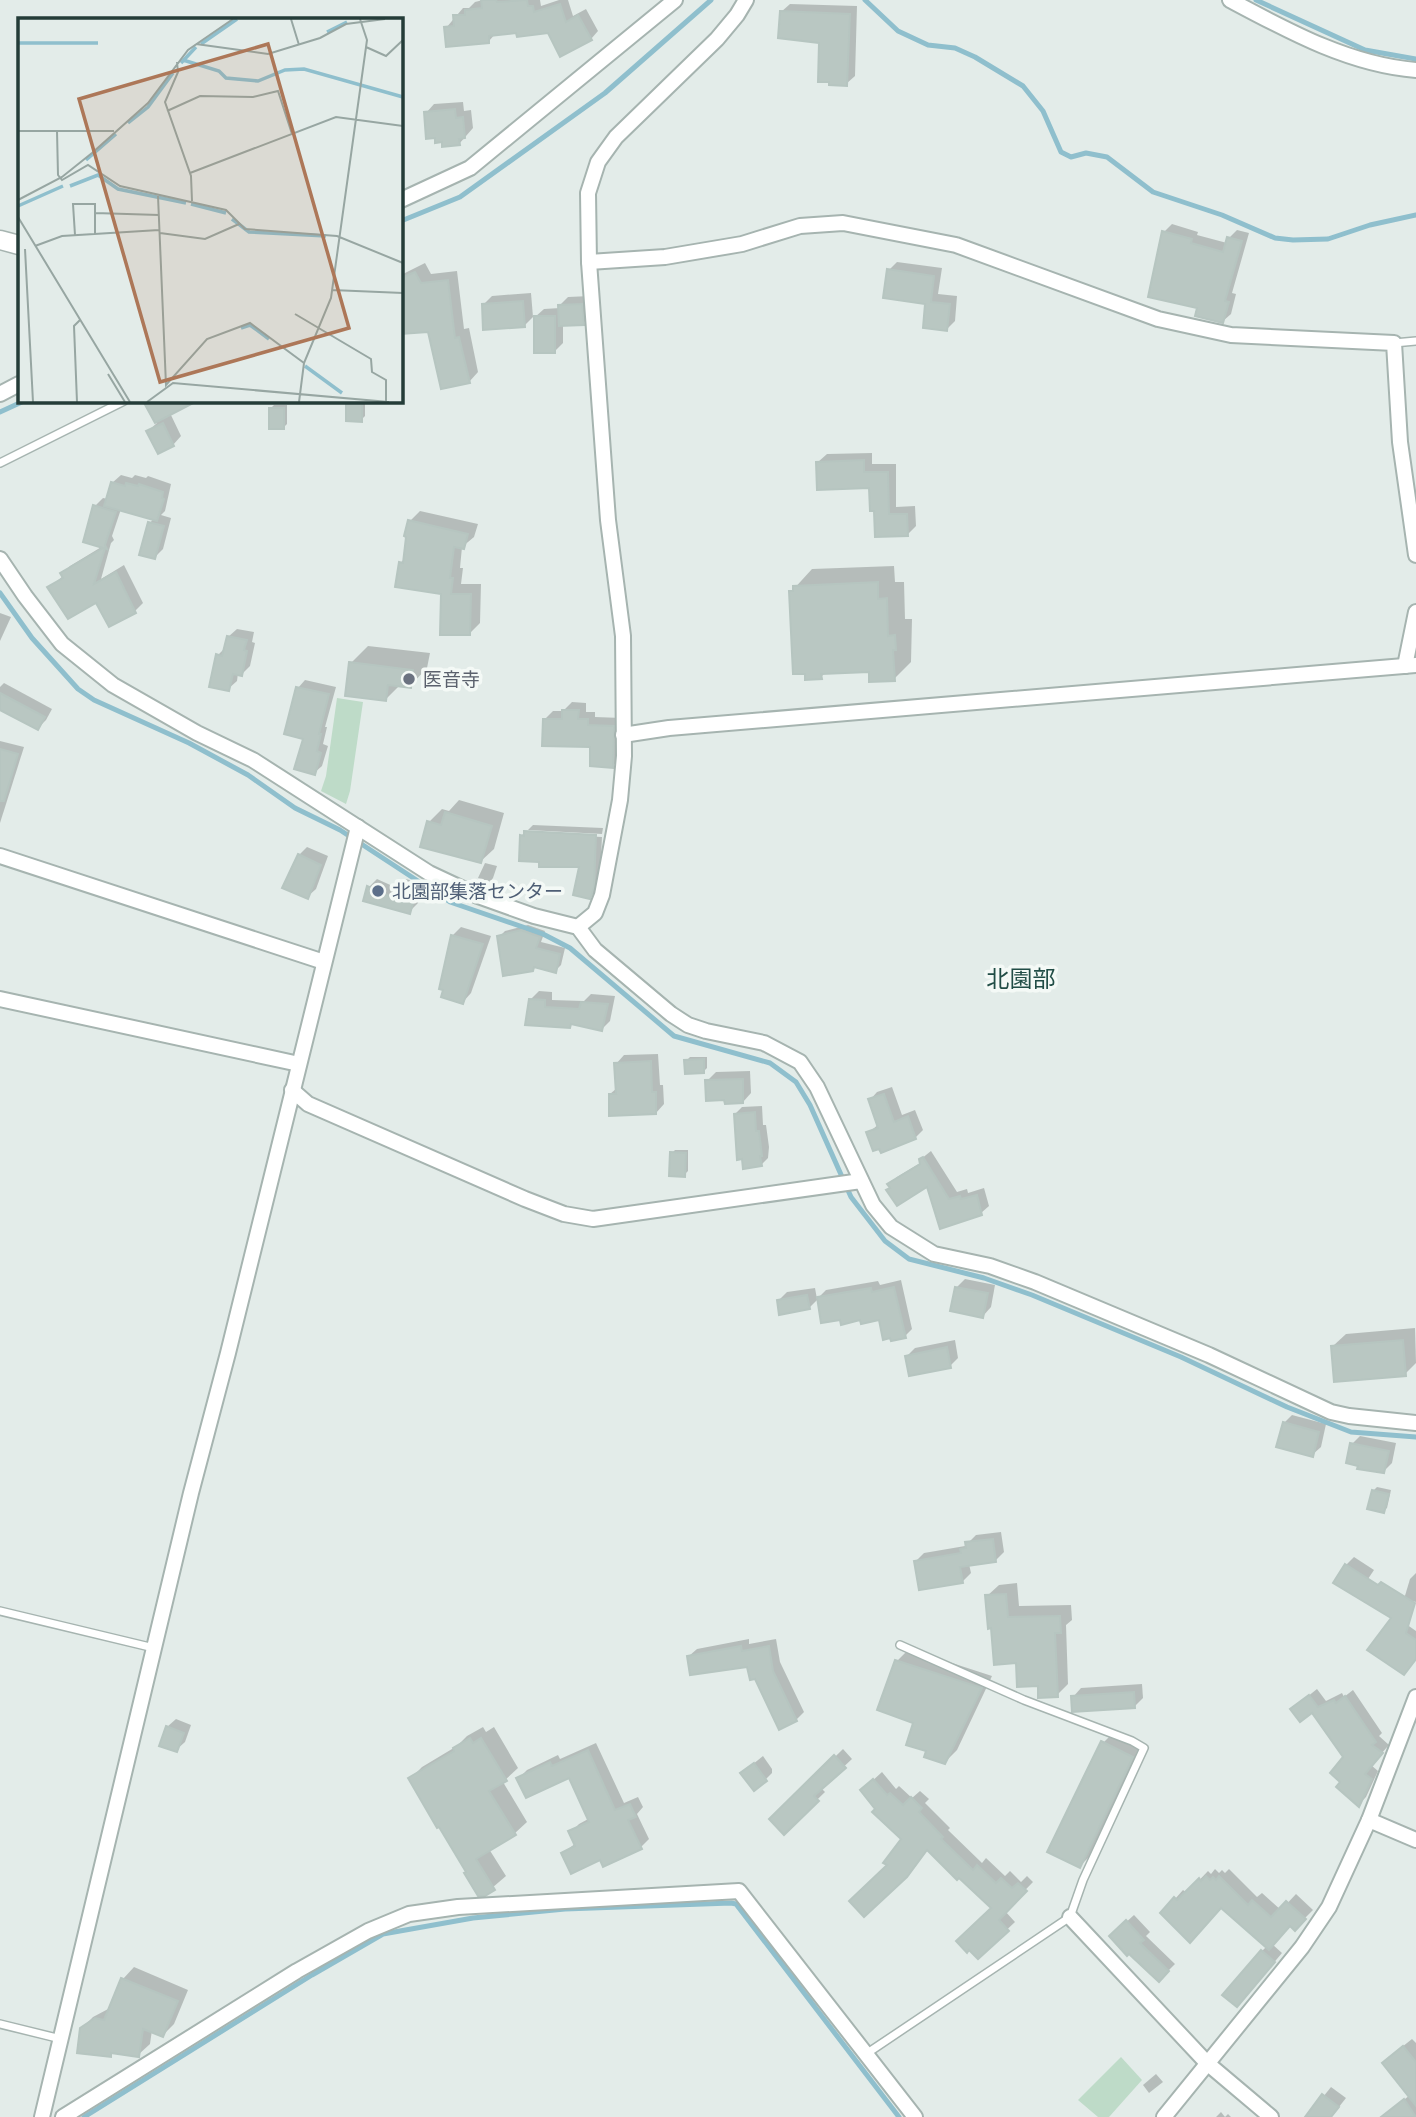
<svg xmlns="http://www.w3.org/2000/svg" width="1416" height="2117" font-family="'Open Sans','Noto Sans JP',sans-serif">
  <rect width="100%" height="100%" fill="#e3ece9"/>
  <!-- green -->
  <g fill="#bedbc8">
    <polygon points="337,698 363,702 350,791 346,804 321,791 326,776"/>
    <polygon points="1121,2057 1142,2080 1109,2117 1098,2117 1078,2100"/>
  </g>
  <!-- shadow -->
  <g fill="#0003">
    <polygon points="483,0 540,0 541,6 559,0 568,0 573,16 586,9 598,31 591,39 549,31 518,31 496,33 489,41 446,28 463,8 469,8 475,2"/>
    <polygon points="790,4 857,6 855,76 846,84 821,42 781,12"/>
    <polygon points="463,102 464,111 471,110 473,128 459,144 443,140 426,113 434,104"/>
    <polygon points="1172,224 1198,232 1197,235 1227,243 1229,238 1237,230 1249,233 1232,293 1236,294 1231,314 1223,321 1164,232"/>
    <polygon points="897,262 942,268 938,294 957,296 955,321 947,329 927,302 889,270"/>
    <polygon points="425,263 431,274 457,271 464,329 469,328 478,372 469,382 429,330 401,333 401,275"/>
    <polygon points="531,293 533,317 525,325 484,304 492,296"/>
    <polygon points="590,296 592,315 583,323 563,324 563,343 555,351 535,317 544,309 560,308 560,305 568,297"/>
    <polygon points="145,401 188,401 170,413 181,436 173,445 148,431 157,423"/>
    <polygon points="348,401 365,401 365,416 361,420 347,420"/>
    <polygon points="274,405 287,405 287,424 283,428 270,409"/>
    <polygon points="872,453 872,464 896,464 896,507 915,506 916,526 907,535 876,509 871,486 818,462 827,454"/>
    <polygon points="121,475 132,478 135,475 146,478 148,476 171,484 165,511 161,515 171,518 163,549 155,557 150,523 154,518 121,509 112,536 114,540 111,543 101,579 124,565 143,603 135,611 110,625 97,600 50,587 63,576 62,574 70,566 103,546 95,506 103,498 108,499 112,483"/>
    <polygon points="420,511 478,524 474,537 462,547 460,568 463,568 461,584 481,584 480,623 469,634 443,592 400,563 406,558 410,521"/>
    <polygon points="894,566 895,582 904,582 905,619 912,619 911,662 894,679 870,670 826,672 821,677 791,592 812,569"/>
    <polygon points="0,613 11,617 0,641"/>
    <polygon points="237,629 254,632 252,642 255,643 250,666 242,674 238,673 237,681 228,689 218,655 226,647 228,637"/>
    <polygon points="368,646 430,653 427,668 410,686 400,685 385,700 351,663"/>
    <polygon points="305,680 336,687 325,727 327,727 323,744 328,746 322,766 314,773 305,737 298,688"/>
    <polygon points="4,683 52,709 46,720 38,728 0,708 0,687"/>
    <polygon points="572,702 586,703 586,712 595,712 595,717 622,718 621,757 613,766 592,745 545,719 553,711 563,711"/>
    <polygon points="0,741 24,747 0,823"/>
    <polygon points="459,800 504,813 494,849 481,861 429,822 442,809 449,811"/>
    <polygon points="533,825 603,828 602,834 528,830"/>
    <polygon points="526,831 526,833 602,837 600,878 597,890 590,897 581,865 541,860 521,836"/>
    <polygon points="307,847 328,856 316,889 307,897 299,855"/>
    <polygon points="485,863 497,866 493,878 490,882 478,878"/>
    <polygon points="377,879 397,888 406,879 423,884 418,903 409,912 369,887"/>
    <polygon points="528,925 545,931 541,942 565,948 561,965 555,971 536,966 532,970 499,937 505,931"/>
    <polygon points="461,927 491,936 471,993 463,1002 452,936"/>
    <polygon points="539,991 552,992 552,1000 584,1001 591,994 615,996 610,1021 602,1029 572,1023 570,1026 531,999"/>
    <polygon points="658,1054 660,1085 663,1085 664,1104 656,1113 610,1094 617,1088 616,1064 624,1055"/>
    <polygon points="690,1057 707,1057 707,1068 703,1072 686,1061"/>
    <polygon points="750,1071 751,1093 743,1102 707,1081 716,1072"/>
    <polygon points="892,1087 902,1115 915,1110 923,1130 915,1138 868,1133 879,1124 870,1100 877,1092"/>
    <polygon points="762,1106 763,1125 766,1125 769,1147 768,1158 761,1165 735,1114 742,1107"/>
    <polygon points="675,1150 688,1150 688,1171 684,1175 672,1153"/>
    <polygon points="931,1151 957,1192 967,1189 968,1193 984,1188 989,1206 981,1213 941,1226 928,1184 891,1187 889,1185 897,1177 922,1162 921,1159"/>
    <polygon points="965,1279 995,1285 991,1307 983,1316 957,1287"/>
    <polygon points="901,1280 912,1329 905,1336 880,1318 841,1318 819,1298 809,1308 779,1300 787,1292 815,1288 817,1299 826,1290 878,1281 880,1285"/>
    <polygon points="1415,1328 1416,1363 1405,1374 1333,1346 1346,1334"/>
    <polygon points="955,1340 958,1358 950,1366 907,1356 915,1348"/>
    <polygon points="1292,1415 1326,1424 1321,1447 1312,1455 1284,1423"/>
    <polygon points="1360,1436 1396,1443 1392,1463 1384,1471 1352,1444"/>
    <polygon points="1377,1487 1391,1490 1387,1508 1383,1511 1373,1491"/>
    <polygon points="1001,1532 1004,1552 996,1560 969,1564 971,1573 962,1582 916,1561 924,1553 965,1546 976,1535"/>
    <polygon points="1354,1557 1374,1570 1364,1585 1346,1565"/>
    <polygon points="1416,1573 1416,1602 1404,1599 1410,1579"/>
    <polygon points="1017,1583 1019,1606 1071,1605 1072,1620 1066,1625 1068,1684 1057,1695 1040,1684 1018,1661 987,1596 999,1585"/>
    <polygon points="1396,1617 1416,1631 1416,1659 1404,1673"/>
    <polygon points="749,1639 749,1644 776,1639 780,1662 804,1712 796,1720 749,1665 689,1656 697,1649"/>
    <polygon points="909,1649 992,1676 957,1750 945,1762 928,1750 915,1722 880,1709 897,1661"/>
    <polygon points="1142,1684 1143,1698 1134,1707 1073,1697 1081,1688"/>
    <polygon points="1317,1689 1326,1701 1342,1693 1344,1697 1353,1690 1382,1733 1379,1736 1389,1745 1371,1765 1378,1771 1366,1797 1359,1804 1342,1782 1346,1758 1312,1710 1292,1709"/>
    <polygon points="176,1719 191,1725 185,1742 176,1750 167,1727"/>
    <polygon points="483,1727 486,1732 494,1727 518,1768 503,1782 527,1822 514,1834 489,1849 506,1876 485,1894 468,1871 410,1779 422,1767 457,1746 467,1736"/>
    <polygon points="1116,1730 1145,1744 1093,1853 1080,1866 1103,1743"/>
    <polygon points="596,1743 624,1803 638,1797 643,1807 637,1814 649,1839 641,1847 601,1857 563,1853 576,1843 571,1832 579,1824 590,1818 570,1775 519,1778 527,1770 558,1755 560,1759"/>
    <polygon points="843,1749 852,1759 821,1788 825,1792 784,1832 772,1819"/>
    <polygon points="763,1756 772,1769 772,1773 763,1782 742,1773"/>
    <polygon points="882,1772 896,1789 899,1786 912,1798 920,1791 929,1799 925,1803 950,1828 948,1830 982,1863 986,1858 1005,1876 1010,1871 1021,1882 1027,1876 1033,1882 1005,1911 1015,1922 978,1957 993,1908 928,1849 915,1867 864,1915 904,1839 877,1809 870,1783"/>
    <polygon points="1215,1869 1219,1873 1222,1870 1225,1873 1229,1869 1257,1897 1262,1893 1281,1910 1296,1894 1313,1910 1295,1928 1291,1924 1272,1944 1282,1953 1245,1997 1262,1951 1267,1946 1221,1906 1198,1932 1175,1899 1183,1890 1187,1893 1208,1871 1211,1874"/>
    <polygon points="1134,1915 1150,1932 1146,1936 1175,1964 1159,1980 1111,1936"/>
    <polygon points="134,1967 188,1990 174,2024 163,2035 152,2030 150,2044 138,2055 114,2052 110,2055 82,2028 93,2017 110,2008 123,1979"/>
    <polygon points="1412,2039 1416,2043 1416,2117 1382,2117 1410,2095 1392,2055"/>
    <polygon points="1156,2074 1163,2082 1149,2093 1143,2085"/>
    <polygon points="1331,2087 1346,2098 1331,2117 1307,2117"/>
    <polygon points="1221,2112 1225,2117 1228,2114 1231,2117 1216,2117"/>
  </g>
  <g fill="none" stroke-linecap="round" stroke-linejoin="round">
    <!-- stream -->
    <g stroke="#8fbfcd" stroke-width="5">
      <polyline points="865,0 898,31 928,45 955,48 975,57 1023,86 1043,111 1061,152 1071,157 1086,153 1107,157 1153,192 1222,215 1275,238 1293,240 1328,239 1370,225 1416,215"/>
      <polyline points="1256,0 1365,50 1416,59"/>
      <polyline points="401,221 460,197 605,93 711,0"/>
      <polyline points="0,412 24,401"/>
      <polyline points="0,593 32,638 78,689 94,700 189,743 248,775 295,808 340,830 450,902 543,934 570,948 674,1036 770,1063 796,1082 810,1105 851,1197 885,1241 909,1259 984,1278 1032,1295 1181,1357 1287,1407 1351,1432 1416,1437"/>
      <polyline points="84,2117 312,1975 383,1934 473,1918 565,1909 731,1903 736,1904 899,2117"/>
    </g>
  </g>
  <!-- building -->
  <g fill="#b9c7c2" stroke="#b6c5c0" stroke-width="2">
    <polygon points="481,0 496,0 497,2 527,0 528,6 533,6 534,12 560,4 566,22 578,15 592,40 560,57 548,33 517,37 516,33 489,36 489,43 446,47 444,27 454,26 453,15 465,15 465,10 482,8"/>
    <polygon points="780,11 850,14 847,86 829,85 829,82 818,82 819,43 778,38"/>
    <polygon points="455,109 456,118 463,117 465,138 459,139 460,145 442,147 442,142 435,143 435,138 426,139 424,112"/>
    <polygon points="1162,231 1192,239 1191,243 1223,252 1227,237 1242,241 1225,301 1229,302 1223,323 1195,316 1197,308 1148,297"/>
    <polygon points="887,269 934,276 931,302 950,304 947,331 923,328 925,304 883,298"/>
    <polygon points="415,272 421,283 448,280 455,338 459,337 470,383 441,389 428,332 401,334 401,278"/>
    <polygon points="523,301 525,327 483,330 482,304"/>
    <polygon points="582,304 584,325 559,326 558,305"/>
    <rect x="534" y="316" width="21" height="37"/>
    <polygon points="143,401 197,401 155,423"/>
    <polygon points="346,401 362,401 362,422 346,421"/>
    <rect x="269" y="408" width="15" height="21"/>
    <polygon points="163,423 174,446 158,454 146,431"/>
    <polygon points="864,460 864,472 888,472 889,514 907,514 908,536 875,537 874,511 870,511 869,488 817,490 816,462"/>
    <polygon points="111,482 125,486 126,483 138,486 139,484 163,492 162,498 164,499 157,521 104,506"/>
    <polygon points="93,505 116,512 105,545 107,549 105,548 94,584 116,572 136,613 109,627 96,603 68,619 47,587 63,578 60,573 103,548 83,542"/>
    <polygon points="408,520 468,534 464,549 454,547 450,578 453,578 451,594 471,594 470,635 440,635 441,594 395,587 399,562 403,563 406,537 404,536"/>
    <polygon points="148,522 164,526 155,559 139,555"/>
    <polygon points="878,582 878,599 887,598 888,636 895,635 896,650 893,650 895,681 869,682 869,672 821,674 822,679 805,680 805,674 793,674 789,591 793,591 793,586"/>
    <polygon points="227,636 247,640 244,650 247,651 242,676 233,674 229,691 209,687 216,654 222,656"/>
    <polygon points="349,662 413,670 411,688 388,685 386,701 345,696"/>
    <polygon points="296,687 329,694 319,734 321,734 317,751 321,753 315,775 294,769 303,739 284,734"/>
    <polygon points="0,693 45,717 38,730 0,710"/>
    <polygon points="562,710 579,710 578,719 588,719 588,725 614,726 613,768 590,766 590,747 542,746 543,719 562,719"/>
    <polygon points="0,749 18,754 4,801 0,801"/>
    <polygon points="445,812 492,826 481,863 420,847 427,821 441,825"/>
    <polygon points="524,831 596,835 594,887 590,899 573,895 579,867 539,867 539,862 519,861 520,835 524,836"/>
    <polygon points="298,854 321,865 308,899 282,888"/>
    <polygon points="367,886 391,897 396,887 416,892 410,914 363,901"/>
    <polygon points="521,930 540,937 536,948 560,954 556,973 534,967 533,971 503,976 497,936"/>
    <polygon points="451,935 483,944 463,1004 441,997 443,990 439,989"/>
    <polygon points="529,999 545,1000 545,1007 579,1009 581,1002 608,1004 602,1031 571,1024 570,1028 525,1025"/>
    <polygon points="704,1059 704,1073 685,1074 684,1060"/>
    <polygon points="651,1061 652,1092 656,1092 656,1114 609,1116 609,1094 616,1094 614,1063"/>
    <polygon points="743,1079 743,1103 725,1104 724,1100 706,1101 705,1080"/>
    <polygon points="884,1094 894,1122 908,1116 916,1139 881,1153 879,1149 873,1151 866,1132 878,1128 868,1099"/>
    <polygon points="755,1112 756,1131 759,1131 762,1156 760,1156 762,1166 743,1169 742,1159 737,1160 734,1114"/>
    <polygon points="670,1152 686,1153 685,1177 669,1176"/>
    <polygon points="923,1157 949,1199 960,1196 961,1199 977,1195 982,1215 940,1229 927,1187 897,1206 886,1190 890,1188 887,1184 920,1164 919,1159"/>
    <polygon points="894,1287 906,1338 891,1341 890,1338 883,1340 879,1320 861,1324 860,1320 841,1325 840,1320 821,1323 817,1297 871,1288 872,1292"/>
    <polygon points="955,1287 988,1293 983,1318 950,1311"/>
    <polygon points="807,1295 810,1309 779,1315 777,1300"/>
    <polygon points="1403,1340 1406,1376 1334,1382 1331,1346"/>
    <polygon points="947,1347 951,1368 909,1376 905,1356"/>
    <polygon points="1283,1422 1319,1432 1313,1457 1276,1447"/>
    <polygon points="1350,1443 1389,1451 1384,1473 1357,1469 1358,1466 1346,1463"/>
    <polygon points="1372,1490 1389,1494 1384,1513 1367,1509"/>
    <polygon points="993,1539 996,1562 960,1567 963,1583 919,1590 914,1561 961,1553 960,1549 966,1548 965,1542"/>
    <polygon points="1345,1564 1378,1585 1381,1582 1415,1603 1406,1633 1416,1640 1416,1659 1404,1675 1367,1650 1391,1618 1333,1583"/>
    <polygon points="1006,1594 1008,1617 1060,1616 1061,1633 1055,1633 1058,1697 1038,1698 1038,1686 1017,1687 1016,1663 994,1665 991,1628 988,1629 985,1595"/>
    <polygon points="741,1646 742,1651 769,1646 773,1671 797,1721 779,1730 755,1679 750,1680 747,1667 690,1675 687,1656"/>
    <polygon points="895,1660 982,1688 945,1764 924,1757 926,1751 906,1745 913,1723 877,1710"/>
    <polygon points="1134,1692 1135,1708 1072,1712 1071,1696"/>
    <polygon points="1309,1695 1318,1707 1334,1700 1336,1703 1345,1696 1376,1742 1372,1745 1383,1753 1365,1774 1372,1779 1359,1807 1336,1787 1340,1782 1330,1773 1343,1757 1312,1713 1300,1722 1290,1709"/>
    <polygon points="166,1726 184,1733 177,1752 159,1746"/>
    <polygon points="470,1738 473,1743 481,1738 507,1781 489,1791 516,1835 476,1859 495,1890 485,1896 478,1896 464,1873 466,1872 439,1827 437,1828 408,1778 454,1751 453,1748"/>
    <polygon points="1101,1741 1133,1757 1080,1868 1047,1852"/>
    <polygon points="588,1750 615,1810 630,1804 636,1817 628,1820 642,1849 603,1867 600,1860 571,1874 561,1853 575,1846 568,1831 589,1822 569,1778 526,1798 516,1778 550,1762 552,1766"/>
    <polygon points="834,1755 846,1768 814,1796 819,1801 784,1835 769,1819"/>
    <polygon points="754,1763 767,1781 754,1791 740,1773"/>
    <polygon points="873,1779 887,1795 890,1793 903,1805 911,1797 922,1808 919,1812 943,1837 941,1839 973,1870 977,1865 996,1883 1001,1878 1012,1888 1018,1883 1027,1891 999,1920 1009,1931 978,1959 969,1950 967,1953 956,1941 991,1908 959,1878 957,1880 927,1850 907,1877 864,1917 849,1901 887,1865 883,1863 901,1839 872,1812 875,1809 860,1790"/>
    <polygon points="1206,1876 1210,1880 1213,1877 1216,1880 1219,1876 1248,1905 1252,1900 1271,1917 1286,1901 1306,1919 1295,1931 1290,1926 1269,1950 1221,1908 1190,1943 1160,1913 1174,1897 1177,1900 1199,1878 1201,1881"/>
    <polygon points="1126,1920 1144,1940 1140,1943 1169,1971 1159,1982 1129,1954 1127,1956 1109,1936"/>
    <polygon points="1261,1950 1275,1962 1237,2007 1222,1995"/>
    <polygon points="121,1978 178,2001 163,2037 143,2029 139,2057 111,2053 111,2057 77,2053 80,2028 95,2018 104,2020"/>
    <polygon points="1403,2046 1416,2062 1416,2106 1382,2063"/>
    <polygon points="1322,2094 1339,2107 1331,2117 1305,2117"/>
    <polygon points="1404,2099 1416,2117 1381,2117"/>
  </g>
  <g fill="none" stroke-linecap="round" stroke-linejoin="round">
    <!-- service casing -->
    <g stroke="#a6b4b0" stroke-width="10">
      <g id="service">
        <polyline points="1394,343 1416,341"/>
        <polyline points="0,463 124,401"/>
        <polyline points="0,1611 154,1648"/>
        <polyline points="0,2024 61,2039"/>
        <polyline points="866,2054 1070,1917 1083,1880 1144,1748 1132,1741 1024,1700 900,1645"/>
      </g>
    </g>
    <!-- minor casing -->
    <g stroke="#a6b4b0" stroke-width="18">
      <g id="minor">
        <path d="M1230 0C1288 31 1350 65 1416 70"/>
        <polyline points="401,200 470,168 675,0"/>
        <polyline points="589,262 665,257 742,244 800,226 843,223 956,245 1158,319 1231,335 1394,343 1400,442 1416,555"/>
        <polyline points="0,394 19,384"/>
        <polyline points="0,559 25,596 62,644 113,685 197,733 253,760 429,873 478,896 534,916 578,927 595,950 671,1014 688,1025 706,1031 764,1043 800,1062 817,1087 873,1205 891,1227 934,1254 990,1266 1035,1282 1209,1355 1331,1412 1349,1416 1416,1423"/>
        <polyline points="1405,666 1416,612"/>
        <polyline points="623,735 669,728 1416,665"/>
        <polyline points="0,856 324,962"/>
        <polyline points="578,927 595,913 602,895 620,800 624,756 623,636 608,520 589,262 588,193 598,162 616,137 717,39 737,15 746,0"/>
        <polyline points="0,999 299,1064"/>
        <polyline points="292,1090 308,1104 525,1199 564,1214 593,1219 861,1181"/>
        <polyline points="1369,1820 1416,1840"/>
        <polyline points="1070,1917 1207,2063 1271,2117"/>
        <polyline points="42,2117 191,1493 228,1353 358,827"/>
        <polyline points="63,2117 297,1971 368,1931 409,1914 458,1907 739,1891 915,2117"/>
        <polyline points="1164,2117 1302,1947 1329,1907 1369,1820 1416,1697"/>
      </g>
    </g>
    <!-- tertiary casing -->
    <g stroke="#a6b4b0" stroke-width="21">
      <polyline id="tertiary" points="0,240 19,245"/>
    </g>
    <!-- service -->
    <use href="#service" stroke="#fff" stroke-width="7"/>
    <!-- minor -->
    <use href="#minor" stroke="#fff" stroke-width="14"/>
    <!-- tertiary -->
    <use href="#tertiary" stroke="#fff" stroke-width="18"/>
  </g>
  <!-- markers -->
  <circle fill="#6b7280" stroke="#f4f9f6" stroke-width="2.5" cx="409" cy="679" r="7"/>
  <circle fill="#5c6f8a" stroke="#f4f9f6" stroke-width="2.5" cx="378" cy="891" r="7"/>
  <g text-anchor="middle" stroke-width="7" stroke-linejoin="round" paint-order="stroke">
    <!-- worship labels -->
    <g font-size="19" fill="#5b616d" stroke="#f4f9f6" text-anchor="start">
      <text x="423" y="686">医音寺</text>
    </g>
    <!-- service labels -->
    <g font-size="19" fill="#4e5e75" stroke="#f4f9f6" text-anchor="start">
      <text x="392" y="898">北園部集落センター</text>
    </g>
    <!-- quarter labels -->
    <g font-size="23" fill="#214d46" stroke="#f4f9f6">
      <text x="1021" y="987">北園部</text>
    </g>
  </g>
  <!-- overview -->
  <g transform="translate(18 18)">
    <rect width="385" height="385" fill="#e3ece9"/>
    <path fill="none" stroke="#8fbfcd" stroke-width="3.5" d="M309 14 329 4M0 25H80M183 26 219 1M165 42 201 53 208 60 240 63 267 52 286 51 385 79M163 45 178 29M110 105 130 89 155 55M68 142 98 116M52 168 80 157 100 171 168 185M173 186 208 195M0 188 45 168M214 201 231 214 308 218M223 310 232 307 251 321M287 348 324 375"/>
    <path fill="none" stroke="#97a6a2" stroke-width="2" d="M273 1 281 27M178 26 250 36 302 20 328 6 367 1M348 29 368 38 385 22M159 44 160 54 147 84 173 158 174 183M149 93 182 78 235 79 260 73 274 116M0 113H96M39 113 40 157 44 162 70 147 102 168 208 192 227 211 319 218 385 245M172 155 318 99 385 108M140 178 148 367 189 321 232 305 286 345M0 182 44 159 74 135 130 85 170 32 215 1M77 195 141 197M0 199 112 384M142 215 187 221 221 206M57 217 55 186H77V216M17 228 44 218 141 212M7 231 15 384M314 272 385 275M277 296 353 341 354 354 368 362V384M90 356 107 384M59 384 56 308 62 302M129 384 155 365 371 384M281 384 286 345 313 280 349 22 342 1"/>
    <path fill="#ad7758" fill-opacity="0.15" stroke="#ad7758" stroke-width="3.5" d="M250 26 331 310 142 364 61 81Z"/>
    <rect width="385" height="385" fill="none" stroke="#243c38" stroke-width="3.5"/>
  </g>
</svg>
